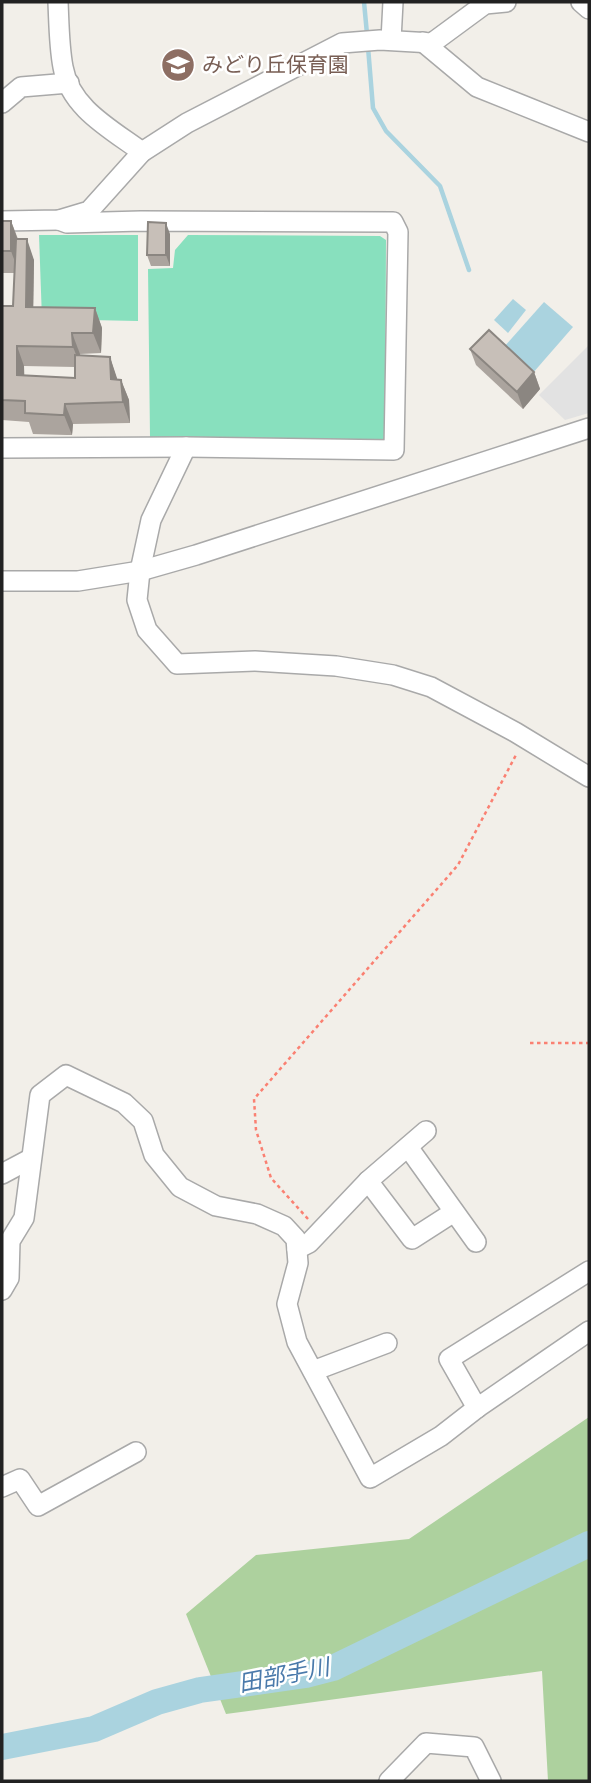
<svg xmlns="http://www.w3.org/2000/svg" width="591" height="1783" font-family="'Exo 2','Noto Sans JP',sans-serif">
  <rect width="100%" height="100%" fill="#f2efe9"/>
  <!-- forest -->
  <polygon fill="#add19e" points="589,1417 589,1781 548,1781 542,1671 226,1714 186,1614 256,1555 409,1539"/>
  <!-- pitch -->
  <g fill="#88e0be">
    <polygon points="39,235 138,235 138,321 42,319"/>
    <polygon points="188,235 380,236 386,240 385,439 379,444 150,437 148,269 173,268 175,250"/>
  </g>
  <!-- parking -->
  <polygon fill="#e2e2e2" points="589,345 589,413 565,420 539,395"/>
  <!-- water -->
  <g fill="#aad3df">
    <polygon points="513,299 526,310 508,333 494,320"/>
    <polygon points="544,302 573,327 532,374 503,348"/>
  </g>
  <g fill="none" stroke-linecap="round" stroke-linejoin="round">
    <!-- stream -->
    <g stroke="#aad3df" stroke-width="4.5">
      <polyline points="364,2 367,34"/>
      <polyline points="368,47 373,108 386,131 440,186 469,270"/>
    </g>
    <!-- river -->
    <polyline stroke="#aad3df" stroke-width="26" points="2,1747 94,1729 157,1702 200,1690 306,1675 333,1668 589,1544"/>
    <!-- minor casing -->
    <g stroke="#a9a9a9" stroke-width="22">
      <g id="minor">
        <path d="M58 2C59 23 59 46 63 67 70 108 111 129 142 152"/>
        <polyline points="581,2 589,9"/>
        <polyline points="391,40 393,2"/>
        <polyline points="423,42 477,87 589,132"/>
        <polyline points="2,103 21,87 69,83"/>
        <polyline points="2,221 59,220 89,211 142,152 187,123 342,43 380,40 432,43 485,4 506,2"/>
        <polyline points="186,447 151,520 140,571 137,600 147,630 177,664 255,661 336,666 393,675 431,687 515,732 589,777"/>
        <polyline points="2,448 186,447 394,450 398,232 393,222 141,221 67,223 59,220"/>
        <polyline points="2,581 78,581 140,571 196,555 589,428"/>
        <polyline points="408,1147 476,1242"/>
        <polyline points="2,1174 30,1159"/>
        <polyline points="368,1181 412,1239 454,1212"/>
        <polyline points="297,1249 309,1243 368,1181 426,1131"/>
        <polyline points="2,1290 9,1278 10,1241 24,1218 40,1095 66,1075 124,1103 143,1121 154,1155 180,1187 216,1206 257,1214 284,1226 296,1239 298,1263 287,1304 297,1342 370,1478 441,1436 477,1408 589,1331"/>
        <polyline points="313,1371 387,1343"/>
        <polyline points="477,1408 449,1359 589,1271"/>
        <polyline points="2,1487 20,1479 38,1506 136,1452"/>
        <polyline points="389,1781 426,1743 474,1747 491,1781"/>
      </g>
    </g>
    <!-- path -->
    <g stroke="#fa8072" stroke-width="2.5" stroke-dasharray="3.5 3.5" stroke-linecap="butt">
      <polyline points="530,1043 589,1043"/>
      <polyline points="308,1219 271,1178 256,1130 254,1099 458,865 517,753"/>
    </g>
    <!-- minor -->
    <use href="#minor" stroke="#fff" stroke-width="19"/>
  </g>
  <!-- wall -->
  <g fill="#aba49e" fill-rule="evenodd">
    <path d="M2 221H11L18 239 34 260 33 307 95 308 102 328 101 353 80 354V355L110 357 117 380H121L129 400 130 423 73 424 72 435H67L33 434 29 422 2 420V306H13L15 273H2ZM24 366 75 367V378L24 376Z"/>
    <polygon points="170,234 170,266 151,266 147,255"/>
    <polygon points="470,349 534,372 540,389 523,409 476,365"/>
  </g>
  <!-- shaded-wall -->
  <g fill="#8b8681">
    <polygon points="11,221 19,243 19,273 11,251"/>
    <polygon points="166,223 170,234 170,266 166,255"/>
    <polygon points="27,239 34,260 33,327 26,307"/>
    <polygon points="95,308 102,328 101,353 93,333"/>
    <polygon points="72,333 80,354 81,367 73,347"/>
    <polygon points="17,346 24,366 25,396 17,375"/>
    <polygon points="110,357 117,378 118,400 111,379"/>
    <polygon points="534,372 540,389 523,409 517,392"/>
    <polygon points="121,380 129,400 130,423 123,402"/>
    <polygon points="65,404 73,424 72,435 64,415"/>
  </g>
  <!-- building -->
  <g fill="#c7bfb8" stroke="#8b8681" stroke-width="2">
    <rect x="2" y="221" width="9" height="30"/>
    <polygon points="148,222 166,223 166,255 147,255"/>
    <polygon points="16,239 27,239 26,307 95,308 93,333 72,333 73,347 17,346 17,375 75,378 75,355 110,357 111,379 121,380 123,402 65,404 64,415 60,415 25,413 25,401 2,400 2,306 13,306"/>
    <polygon points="489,330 534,372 517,392 470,349"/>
  </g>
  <!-- icons -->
  <defs>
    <g id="school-disc" transform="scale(1.75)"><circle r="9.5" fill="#8d6e63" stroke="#fff"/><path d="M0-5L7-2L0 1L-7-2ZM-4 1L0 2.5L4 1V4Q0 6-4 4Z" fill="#fff"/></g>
  </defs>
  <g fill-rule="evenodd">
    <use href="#school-disc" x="178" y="65"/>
  </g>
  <g text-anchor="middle" stroke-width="5" stroke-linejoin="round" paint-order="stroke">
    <!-- education labels -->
    <g font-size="21" fill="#785e54" stroke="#fff" text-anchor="start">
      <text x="202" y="72">みどり丘保育園</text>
    </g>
    <!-- water labels -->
    <g font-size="23" font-style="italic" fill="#4a7aab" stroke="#fff">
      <text transform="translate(284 1675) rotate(-11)" y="8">田部手川</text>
    </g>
  </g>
  <!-- border -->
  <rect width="591" height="1783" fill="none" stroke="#222222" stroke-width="7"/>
</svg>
